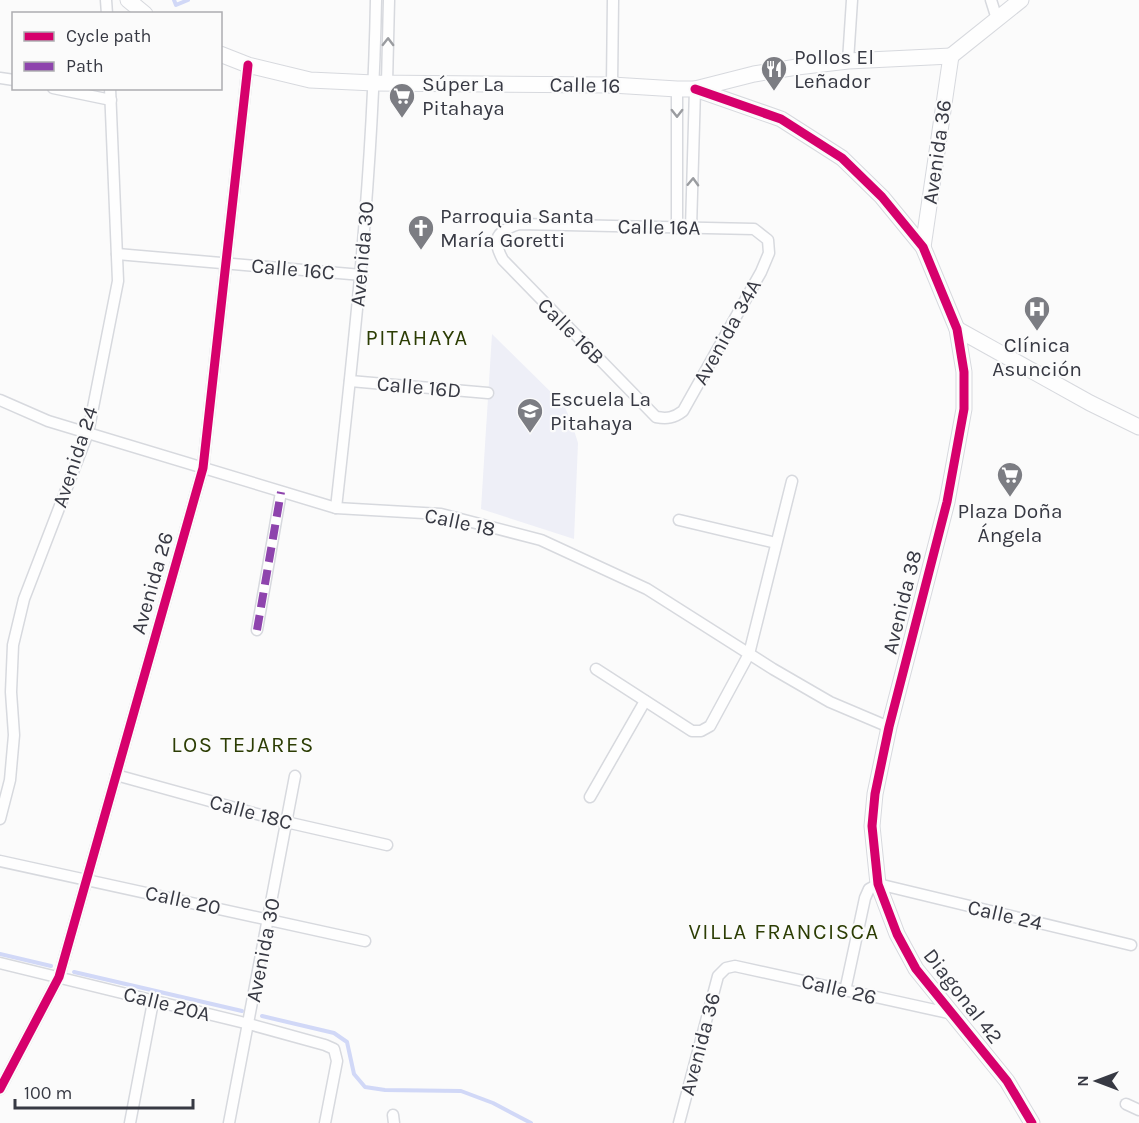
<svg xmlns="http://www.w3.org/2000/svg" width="1139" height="1123" font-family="Karla,sans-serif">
  <rect width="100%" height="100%" fill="#fbfbfb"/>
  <!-- built -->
  <polygon fill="#eeeff7" points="492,334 564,405 572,424 578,443 574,539 481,509"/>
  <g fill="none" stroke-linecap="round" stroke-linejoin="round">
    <!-- stream -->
    <g stroke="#d1d8f7" stroke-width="4">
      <polyline points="174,0 176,5 188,0"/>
      <polyline points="0,954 51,966"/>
      <polyline points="74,972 242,1011"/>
      <polyline points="262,1016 334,1033 347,1042 354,1074 365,1087 385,1090 461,1091 493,1103 531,1123"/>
    </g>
    <!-- street casing -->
    <g stroke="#d7d9de" stroke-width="13">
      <g id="street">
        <polyline points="106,0 107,14"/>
        <polyline points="991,0 997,19"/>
        <polyline points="848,61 852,0"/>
        <polyline points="0,78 14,80"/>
        <polyline points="387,83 389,0"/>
        <polyline points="612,85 613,0"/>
        <polyline points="53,88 111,100"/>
        <path d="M519 224 754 229 768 240 769 253 761 272 683 411C674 418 667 419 656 417L503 260C491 238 497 231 519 224Z"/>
        <polyline points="677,228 677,89"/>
        <polyline points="691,228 695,89"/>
        <polyline points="117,254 362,275"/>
        <polyline points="350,381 488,393"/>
        <polyline points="0,400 48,421 336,508 441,514 541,540 647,589 773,669 830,702 889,727"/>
        <path d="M336 508C355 338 373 171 376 0"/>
        <polyline points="679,520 776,543"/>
        <polyline points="257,630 281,492"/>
        <polyline points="596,669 692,731 701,731 710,726 749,654 792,481"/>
        <polyline points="116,775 286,822 387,845"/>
        <polyline points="590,797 645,701"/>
        <polyline points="0,819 10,780 14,735 11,692 13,645 24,599 88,433 118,281 110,88"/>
        <polyline points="0,861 365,941"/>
        <polyline points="0,963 249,1024 325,1045 334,1049 337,1061 325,1123"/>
        <polyline points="845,991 865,898 869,889 878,884 1131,945"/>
        <polyline points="0,1089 59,977 203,468 248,65"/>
        <polyline points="1126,1104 1139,1110"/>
        <polyline points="393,1115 394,1123"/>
        <polyline points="130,1123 153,1002"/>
        <polyline points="229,1123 295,776"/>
        <polyline points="679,1123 718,976 726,968 735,966 953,1014"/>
      </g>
    </g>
    <!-- secondary casing -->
    <g stroke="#d7d9de" stroke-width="17">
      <g id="secondary">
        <polyline points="128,0 145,14"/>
        <polyline points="220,54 248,65 310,80 374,83 612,85 677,89 695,89 754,74 797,67 848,61 951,56"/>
        <polyline points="951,56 1021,0"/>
        <polyline points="695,89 781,119 842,158 882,197 923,247 957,329 964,372 964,409 947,502 889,727 875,794 872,826 878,884 897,934 916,969 1007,1081 1032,1123"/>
        <polyline points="923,247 951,56"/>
        <polyline points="957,329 1090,403 1139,427"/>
      </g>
    </g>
    <!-- street -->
    <use href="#street" stroke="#fefefe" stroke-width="10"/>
    <!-- secondary -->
    <use href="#secondary" stroke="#fefefe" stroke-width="15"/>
    <!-- quiet -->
    <polyline stroke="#8e44ad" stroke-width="8" stroke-dasharray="15 8" stroke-linecap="butt" points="257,630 281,492"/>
    <!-- cycleway casing -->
    <g stroke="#fbfbfb" stroke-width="13">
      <g id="cycleway">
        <polyline points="695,89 781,119 842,158 882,197 923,247 957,329 964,372 964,409 947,502 889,727 875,794 872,826 878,884 897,934 916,969 1007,1081 1032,1123"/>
        <polyline points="0,1089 59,977 203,468 248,65"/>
      </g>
    </g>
    <!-- cycleway -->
    <use href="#cycleway" stroke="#d6006c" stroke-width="9"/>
  </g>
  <!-- one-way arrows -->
  <defs><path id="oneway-chevron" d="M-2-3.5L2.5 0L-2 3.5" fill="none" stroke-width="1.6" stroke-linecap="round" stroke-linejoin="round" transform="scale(1.5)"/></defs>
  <g stroke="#9a9ca0">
    <use href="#oneway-chevron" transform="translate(388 42) rotate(-89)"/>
    <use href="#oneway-chevron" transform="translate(677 113) rotate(90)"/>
    <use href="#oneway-chevron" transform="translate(693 182) rotate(-88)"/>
  </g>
  <!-- icons -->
  <defs>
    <g id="restaurant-pin" transform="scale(1.35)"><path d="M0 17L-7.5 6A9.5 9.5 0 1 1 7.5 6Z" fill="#7c7d83" stroke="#fbfbfb"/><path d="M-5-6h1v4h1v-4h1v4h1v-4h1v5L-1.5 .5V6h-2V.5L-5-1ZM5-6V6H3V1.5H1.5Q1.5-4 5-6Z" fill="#fff"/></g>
    <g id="supermarket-pin" transform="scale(1.35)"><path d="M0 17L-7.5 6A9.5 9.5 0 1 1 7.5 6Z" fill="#7c7d83" stroke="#fbfbfb"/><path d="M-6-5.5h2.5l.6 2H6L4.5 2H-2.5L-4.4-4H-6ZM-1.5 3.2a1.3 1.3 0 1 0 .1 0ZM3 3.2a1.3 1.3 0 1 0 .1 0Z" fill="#fff"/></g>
    <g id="church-pin" transform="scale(1.35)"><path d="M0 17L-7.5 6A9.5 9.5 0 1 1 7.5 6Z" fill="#7c7d83" stroke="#fbfbfb"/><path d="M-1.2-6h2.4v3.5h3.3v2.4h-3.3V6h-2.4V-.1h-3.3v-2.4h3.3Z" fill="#fff"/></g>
    <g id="hospital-pin" transform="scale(1.35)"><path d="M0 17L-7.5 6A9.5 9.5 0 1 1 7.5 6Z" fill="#7c7d83" stroke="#fbfbfb"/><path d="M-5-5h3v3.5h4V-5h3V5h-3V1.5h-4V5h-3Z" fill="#fff"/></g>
    <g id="school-pin" transform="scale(1.35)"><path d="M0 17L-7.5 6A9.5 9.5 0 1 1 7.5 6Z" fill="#7c7d83" stroke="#fbfbfb"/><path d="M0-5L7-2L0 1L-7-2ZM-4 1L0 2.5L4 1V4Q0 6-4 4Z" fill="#fff"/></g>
  </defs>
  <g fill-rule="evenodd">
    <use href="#restaurant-pin" x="774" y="69"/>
    <use href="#supermarket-pin" x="402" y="96"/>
    <use href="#church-pin" x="421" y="228"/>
    <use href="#hospital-pin" x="1037" y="309"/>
    <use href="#school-pin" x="530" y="411"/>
    <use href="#supermarket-pin" x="1010" y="475"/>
  </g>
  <g text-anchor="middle" stroke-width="4.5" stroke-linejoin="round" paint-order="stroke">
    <!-- poi labels -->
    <g font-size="21" fill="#373943" stroke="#fbfbfb" text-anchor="start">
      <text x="794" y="64">Pollos El<tspan x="794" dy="24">Leñador</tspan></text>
      <text x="422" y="91">Súper La<tspan x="422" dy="24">Pitahaya</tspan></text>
      <text x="440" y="223">Parroquia Santa<tspan x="440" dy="24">María Goretti</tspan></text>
      <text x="1037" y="352" text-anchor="middle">Clínica<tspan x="1037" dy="24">Asunción</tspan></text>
      <text x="550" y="406">Escuela La<tspan x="550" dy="24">Pitahaya</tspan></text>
      <text x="1010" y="518" text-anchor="middle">Plaza Doña<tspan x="1010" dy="24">Ángela</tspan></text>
    </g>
    <!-- street labels -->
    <g font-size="21" fill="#373943" stroke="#fbfbfb">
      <text transform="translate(585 85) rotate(1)" y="7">Calle 16</text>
      <text transform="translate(937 152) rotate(-82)" y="7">Avenida 36</text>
      <text transform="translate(659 227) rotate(1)" y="7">Calle 16A</text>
      <text transform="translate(362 254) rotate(-85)" y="7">Avenida 30</text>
      <text transform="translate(293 269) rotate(5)" y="7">Calle 16C</text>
      <text transform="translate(571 331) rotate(45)" y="7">Calle 16B</text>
      <text transform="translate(727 332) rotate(-61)" y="7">Avenida 34A</text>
      <text transform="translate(419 387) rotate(5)" y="7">Calle 16D</text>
      <text transform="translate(75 457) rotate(-72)" y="7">Avenida 24</text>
      <text transform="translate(460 522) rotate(12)" y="7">Calle 18</text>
      <text transform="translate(152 583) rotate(-74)" y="7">Avenida 26</text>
      <text transform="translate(902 602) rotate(-76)" y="7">Avenida 38</text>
      <text transform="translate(251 812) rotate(15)" y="7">Calle 18C</text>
      <text transform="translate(183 900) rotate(12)" y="7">Calle 20</text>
      <text transform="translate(1005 915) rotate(13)" y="7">Calle 24</text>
      <text transform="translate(263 950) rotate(-79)" y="7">Avenida 30</text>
      <text transform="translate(839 989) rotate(13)" y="7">Calle 26</text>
      <text transform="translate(963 996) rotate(52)" y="7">Diagonal 42</text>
      <text transform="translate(167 1004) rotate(14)" y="7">Calle 20A</text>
      <text transform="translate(700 1044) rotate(-75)" y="7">Avenida 36</text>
    </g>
    <!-- neighbourhood labels -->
    <g font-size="22" letter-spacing="1.5" fill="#2c3d04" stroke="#fbfbfb">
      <text x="417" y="345">PITAHAYA</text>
      <text x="243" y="752">LOS TEJARES</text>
      <text x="784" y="939">VILLA FRANCISCA</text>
    </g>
  </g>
  <!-- legend -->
  <rect x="12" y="12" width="210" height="78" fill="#fbfbfb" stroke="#adadb1" stroke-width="1.5"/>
  <rect x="24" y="32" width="30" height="9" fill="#d6006c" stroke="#adadb1" stroke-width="1.5"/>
  <text x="66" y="42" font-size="18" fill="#373943">Cycle path</text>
  <rect x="24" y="62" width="30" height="9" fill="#8e44ad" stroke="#adadb1" stroke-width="1.5"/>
  <text x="66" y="72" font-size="18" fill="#373943">Path</text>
  <!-- north arrow -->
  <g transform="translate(1097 1081) rotate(270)" stroke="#fbfbfb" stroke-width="4.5" paint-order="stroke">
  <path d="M0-4.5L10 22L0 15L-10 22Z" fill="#373943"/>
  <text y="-9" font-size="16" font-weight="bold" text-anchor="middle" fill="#373943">N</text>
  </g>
  <!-- scale -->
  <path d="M15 1099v9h178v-9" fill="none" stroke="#373943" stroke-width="3"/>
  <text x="24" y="1099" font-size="18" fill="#373943" stroke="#fbfbfb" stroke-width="4.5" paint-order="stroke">100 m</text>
</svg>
